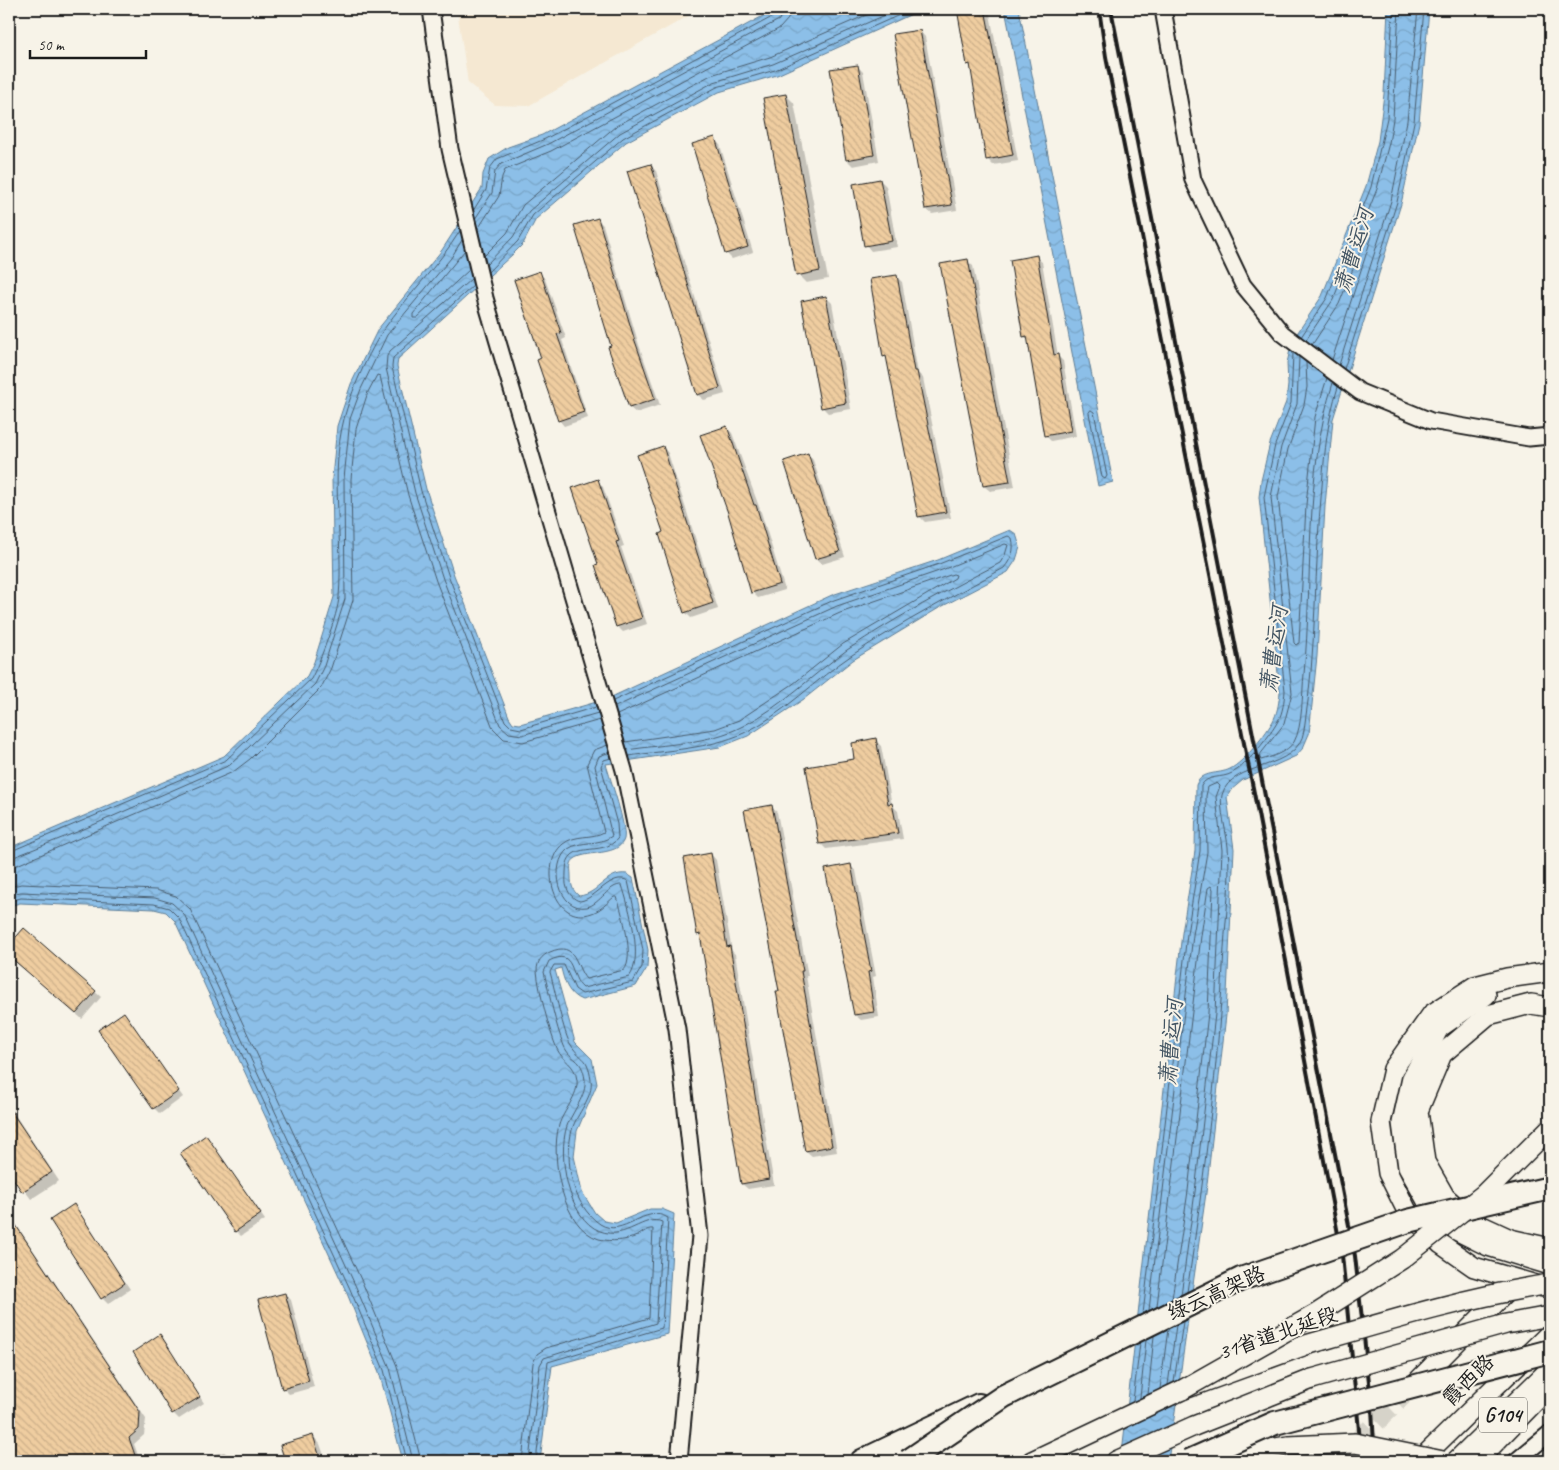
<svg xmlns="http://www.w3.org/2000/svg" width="1559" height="1470" font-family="Caveat,'LXGW WenKai TC',sans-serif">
  <defs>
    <pattern id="water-waves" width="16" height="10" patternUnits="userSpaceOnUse" patternTransform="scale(1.25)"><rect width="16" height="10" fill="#8cbfe8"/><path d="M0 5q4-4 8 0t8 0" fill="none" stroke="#78a4c6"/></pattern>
    <pattern id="building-back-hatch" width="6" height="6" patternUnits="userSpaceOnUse" patternTransform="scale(1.25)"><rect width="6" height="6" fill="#efcda0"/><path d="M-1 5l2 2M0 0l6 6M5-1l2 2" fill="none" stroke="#ccaf89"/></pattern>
  </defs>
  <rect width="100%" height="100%" fill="#f7f3e8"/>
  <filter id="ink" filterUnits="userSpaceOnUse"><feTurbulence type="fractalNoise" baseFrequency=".02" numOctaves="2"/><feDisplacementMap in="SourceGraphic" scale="10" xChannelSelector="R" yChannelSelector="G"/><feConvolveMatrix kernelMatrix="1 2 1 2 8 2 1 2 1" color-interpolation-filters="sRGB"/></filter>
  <g filter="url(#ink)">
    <!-- built -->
    <polygon fill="#f5e8d2" points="457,9 701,9 528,106 495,105 468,83"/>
    <!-- water -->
    <g fill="url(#water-waves)" stroke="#5f7e96">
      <path d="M776 9H923L777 75 719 92 626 142 536 219 523 244 513 254 398 359 397 366 426 489 454 575 509 717 513 723 520 724 607 699 832 595 938 560 1010 530 1016 534 1020 547 1016 560 1008 572 939 608 853 660 804 699 748 736 720 747 606 764C610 779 627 826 624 839 619 859 575 848 571 864 570 867 571 872 571 876 571 885 572 890 579 896 599 894 606 871 627 874L633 878 648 950 647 968 636 986 582 1000C568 995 564 981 561 968L555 970 575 1042 592 1059 597 1084 577 1131 574 1156 582 1192 595 1213 604 1221 616 1223 650 1209H662L674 1214 667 1334 552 1366 540 1461H403L379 1372 346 1291 175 921 166 912 154 909 20 903 9 906V848L224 756 307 676 314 662 334 597 332 478 337 426 351 384 378 329 442 250 482 188 483 174 489 159 508 147 542 135Z"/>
      <polygon points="1005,9 1019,9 1113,482 1098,486"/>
      <path d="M1388 9H1429L1419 123 1401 204 1333 419 1325 506 1317 656 1309 734 1303 748 1296 756 1243 780 1231 790 1227 797 1234 849 1226 1015 1206 1193 1168 1461H1121L1182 933 1195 851 1196 785C1202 770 1218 775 1230 769 1244 762 1267 733 1274 719 1278 710 1279 701 1280 692L1259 497 1261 481 1270 443 1286 402 1288 385 1287 363 1292 341 1322 296 1366 186 1378 141 1384 94Z"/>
    </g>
    <!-- shadow -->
    <g fill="#0003">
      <polygon points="958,9 989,9 1018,161 993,165 987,159 972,68 968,64"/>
      <polygon points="920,31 925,37 957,210 932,214 926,209"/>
      <polygon points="857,66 863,72 879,161 853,166 847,160 832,70"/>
      <polygon points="786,95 794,103 828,279 806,283 798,275"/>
      <polygon points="714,139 720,145 753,252 732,259 726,253"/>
      <polygon points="650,165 656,171 725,394 704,400 698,395"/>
      <polygon points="880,180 886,186 897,247 871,251 866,245"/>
      <polygon points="597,219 603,225 639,345 660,405 636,413 630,408 610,348 612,347"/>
      <polygon points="1036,257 1042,262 1058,356 1063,361 1076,436 1051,441 1045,435 1029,341 1024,336"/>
      <polygon points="967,261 973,266 1015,487 990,491 984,486"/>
      <polygon points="540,273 545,279 566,338 562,340 588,418 564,426 559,420 542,359"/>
      <polygon points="896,276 902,282 918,373 923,378 951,518 925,522 919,516 888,359 884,356"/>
      <polygon points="826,297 832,303 851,409 828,413 822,407"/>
      <polygon points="726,427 732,433 761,512 785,590 758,598 752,592"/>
      <polygon points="663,447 668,453 718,609 691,618 685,612"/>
      <polygon points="808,454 813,460 845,557 822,564 816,559 785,461"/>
      <polygon points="598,481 603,487 624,546 621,547 647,624 623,632 617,626 599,565"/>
      <polygon points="875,740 881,746 892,805 898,811 903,839 826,849 821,844 856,760"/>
      <polygon points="771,807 777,812 808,976 806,976 837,1152 812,1156 806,1151 780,992"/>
      <polygon points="711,854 716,860 732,951 735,954 774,1185 748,1189 742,1184 701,937 699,934"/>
      <polygon points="850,866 856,871 876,976 873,977 879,1017 861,1020 855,1015 827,870"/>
      <polygon points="24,930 101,997 82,1019 9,955 9,947"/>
      <polygon points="124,1014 183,1097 160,1114 154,1108"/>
      <polygon points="9,1106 59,1181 31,1199 9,1169"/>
      <polygon points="206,1137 265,1220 241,1236 236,1231"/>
      <polygon points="73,1206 130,1289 108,1304 102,1298"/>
      <polygon points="9,1214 146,1419 144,1435 134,1444 140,1461 9,1461"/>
      <polygon points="285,1294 291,1300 314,1387 289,1394 283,1388"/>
      <polygon points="160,1336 204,1403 179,1419 173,1413"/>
      <polygon points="313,1436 320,1444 326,1461 286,1461 282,1446"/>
      <polygon points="224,1452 238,1461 180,1461"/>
    </g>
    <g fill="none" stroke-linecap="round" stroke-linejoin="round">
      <!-- shore -->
      <g stroke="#495d6e" stroke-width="1">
        <polyline points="473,211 486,190 490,168 497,159 545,139 774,16 777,9"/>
        <polyline points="475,219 492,193 495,171 501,164 548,144 743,39 779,20 783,9"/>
        <polyline points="478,229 499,196 502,177 505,170 551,151 780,28 788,19 791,9"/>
        <polyline points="465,250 413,314 413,318 417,318 469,270"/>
        <polyline points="484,256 507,233 523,205 616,126 711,75 770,57 880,9"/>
        <polyline points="486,265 513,237 529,211 620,133 714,82 773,64 899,9"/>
        <polyline points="488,272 518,241 533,215 623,138 717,87 775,70 913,9"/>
        <polyline points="471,279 390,351 387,356 386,368 415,493 443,579 500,725 509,733 522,735 598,713"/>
        <polyline points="473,286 393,358 392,367 421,491 449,577 505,721 511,727 521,729 596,707"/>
        <polyline points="1301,337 1327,298 1371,187 1387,118 1393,9"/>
        <polyline points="1306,340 1333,300 1377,189 1389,143 1393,119 1399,9"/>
        <polyline points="1312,345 1339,304 1367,234 1370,233 1372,236 1332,360"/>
        <path d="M1299 357 1297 404 1281 447 1271 497 1292 693 1284 724 1259 756 1261 760C1272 757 1287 752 1294 742 1303 726 1302 692 1304 674 1313 580 1304 472 1333 383"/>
        <polyline points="1306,362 1307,387 1304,405 1288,449 1278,497 1294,643 1296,645 1299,643 1306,505 1315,417 1327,378"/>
        <polyline points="1339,365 1391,201 1407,121 1418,9"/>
        <polyline points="1344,369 1397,202 1414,122 1424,9"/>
        <polygon points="1091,410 1094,412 1107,476 1105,479 1102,477 1089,413"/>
        <path d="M613 701 834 600 939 564 1008 536 1012 538C1015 550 1012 558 1004 568 953 596 901 623 852 655 816 679 784 714 744 733 709 749 667 750 629 756"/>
        <path d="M615 707 837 606 942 570 1005 544 1008 545 1005 555 1000 563C948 590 896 617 847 650 812 675 781 707 743 726 709 744 664 744 627 750"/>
        <polyline points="617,715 840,613 953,574 956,575 955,578 843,644 793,684 739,720 715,729 625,742"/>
        <path d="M9 852 226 760 311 679C320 662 338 614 339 597 344 538 329 477 344 419 350 394 369 351 384 329 408 295 438 266 460 231"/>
        <polyline points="9,859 77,832 230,765 315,684 324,666 345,599 344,479 350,419 361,389 387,335 451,258 462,240"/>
        <polyline points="9,866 17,865 233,772 250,759 321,688 331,668 353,600 351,479 356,429 368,392 377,375 380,376 408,495 436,581 493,728 504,739 523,742 600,720"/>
        <polyline points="9,887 21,884 156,890 176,896 190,909 363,1284 397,1366 421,1461"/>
        <polyline points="9,894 21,892 155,898 172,903 184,914 356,1287 390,1368 413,1461"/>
        <polyline points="9,901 21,898 154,904 169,908 179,918 350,1289 384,1370 407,1461"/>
        <path d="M1187 1292C1204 1178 1219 1063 1224 948 1226 915 1231 880 1228 847 1227 834 1219 807 1222 795 1231 760 1298 773 1304 730 1317 649 1314 567 1322 486 1325 449 1327 422 1338 387"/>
        <polyline points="1157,1306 1201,936 1208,888 1211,886 1213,889 1208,1013 1188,1191 1172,1299"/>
        <polyline points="1149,1310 1193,935 1207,852 1206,796 1208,787 1217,783 1220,786 1216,797 1222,850 1215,1014 1195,1192 1181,1295"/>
        <path d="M1143 1314 1187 934 1200 851 1201 786C1207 774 1222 779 1232 773 1247 765 1270 736 1278 721 1283 712 1284 701 1285 691L1264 497 1275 445 1291 403 1293 353"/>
        <polyline points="1174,1382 1183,1322"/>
        <polyline points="1168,1385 1176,1325"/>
        <polyline points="1160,1389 1168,1329"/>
        <polyline points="1148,1395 1154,1336"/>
        <polyline points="1140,1398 1146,1340"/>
        <polyline points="1133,1401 1140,1343"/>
        <path d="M522 1461 533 1363 537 1354 546 1348 649 1318 653 1229C647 1228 643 1233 637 1236 625 1241 612 1242 599 1239 562 1228 550 1158 559 1125 563 1111 579 1095 577 1080 575 1063 563 1062 557 1049 549 1030 539 992 537 971 537 962 541 956 550 952 577 940 575 967 586 979L624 970C635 958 622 912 617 897H614C607 903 601 910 592 913 554 927 538 864 563 844 575 834 592 839 604 832L587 764 594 750 608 745"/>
        <path d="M529 1461 540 1365 544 1358 656 1323 662 1222C644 1214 626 1241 600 1231 568 1219 557 1155 567 1126 572 1112 587 1095 585 1080 582 1056 571 1062 564 1046 555 1024 550 996 544 972L549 961C576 947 569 977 583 988L629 977C644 959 629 907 622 885 609 884 600 904 587 907 558 912 549 864 568 849 581 840 599 846 612 836L595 766 599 756 610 752"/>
        <path d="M536 1461 548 1362 662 1328 668 1218C645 1203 623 1239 600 1224 572 1205 564 1161 572 1130 576 1114 594 1097 591 1080 587 1054 583 1063 571 1045 564 1036 554 986 550 972L554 965H564L575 989 582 994 633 982 642 967 643 950 628 881C612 871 596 899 580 901 574 900 569 894 567 888 565 883 566 878 566 872 566 837 603 859 618 838L617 824 601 766 604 760 611 758"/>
      </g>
    </g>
    <!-- building -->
    <g fill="url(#building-back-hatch)" stroke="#1c1c1c">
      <polygon points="957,9 985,9 1013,155 986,160 970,64 967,65"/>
      <polygon points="920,30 952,205 925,209 893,34"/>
      <polygon points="858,65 874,155 846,160 830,69"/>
      <polygon points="786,94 820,271 796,276 763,98"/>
      <polygon points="715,137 748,247 725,254 692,144"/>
      <polygon points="651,164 720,388 697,395 627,171"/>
      <polygon points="880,179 892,241 864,246 853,184"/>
      <polygon points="598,218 634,338 655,399 629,408 608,347 611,346 574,225"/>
      <polygon points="1037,255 1054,355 1058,354 1071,431 1044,436 1027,336 1023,337 1010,260"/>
      <polygon points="968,259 1010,482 983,486 940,264"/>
      <polygon points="540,271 561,333 557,334 584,412 558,421 537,360 541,358 514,280"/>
      <polygon points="897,275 914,371 917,371 946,512 918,517 886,356 883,357 870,279"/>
      <polygon points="826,296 846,403 821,408 801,301"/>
      <polygon points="727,426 754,505 756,505 780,584 751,593 728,513 700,435"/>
      <polygon points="663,446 713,603 684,613 659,534 663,532 637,455"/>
      <polygon points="808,453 840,552 815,559 784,461"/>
      <polygon points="598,479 619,541 616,542 642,618 616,627 595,565 598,564 572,488"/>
      <polygon points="876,738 888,804 892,803 898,833 819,844 806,767 854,759 852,743"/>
      <polygon points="772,805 803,971 801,971 832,1146 805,1151 776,991 779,991 744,810"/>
      <polygon points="711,853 727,947 730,946 769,1179 741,1184 700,934 697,935 684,858"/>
      <polygon points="851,864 871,971 868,972 874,1012 854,1015 825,869"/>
      <polygon points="24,928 96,991 76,1014 9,956 9,945"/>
      <polygon points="124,1012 179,1091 153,1109 98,1030"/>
      <polygon points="9,1108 52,1172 22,1192 9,1172"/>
      <polygon points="206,1135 261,1214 235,1232 180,1153"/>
      <polygon points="74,1204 125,1283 101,1299 50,1220"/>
      <polygon points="9,1215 140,1412 139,1429 129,1438 137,1461 9,1461"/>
      <polygon points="285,1293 309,1381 282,1389 258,1300"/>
      <polygon points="160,1334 200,1397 172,1414 133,1352"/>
      <polygon points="313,1435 321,1461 285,1461 280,1445"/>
    </g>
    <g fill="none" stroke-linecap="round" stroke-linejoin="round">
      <!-- major-tunnel -->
      <polyline stroke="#d6d3c9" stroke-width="19" stroke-dasharray="19 9" stroke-linecap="butt" points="1337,1461 1403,1396"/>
      <!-- minor casing -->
      <g stroke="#1c1c1c" stroke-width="19">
        <g id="minor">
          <polyline points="431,9 450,149 485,298 624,770 677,1029 700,1236 679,1461"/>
          <polyline points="1163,9 1193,180 1243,285 1282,333 1360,392 1431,421 1529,438 1550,436"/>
          <polyline points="1516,1461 1550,1433"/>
        </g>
      </g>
      <!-- major casing -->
      <g stroke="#1c1c1c" stroke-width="22">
        <g id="major">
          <polyline points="1486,995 1439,1028 1412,1078 1402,1123 1408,1167 1426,1199 1456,1230 1488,1246 1550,1265"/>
          <polyline points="1550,1007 1531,1004 1488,1015 1442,1054 1418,1111 1425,1162 1445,1197 1473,1222 1510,1239 1550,1248"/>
          <polyline points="1543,1287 1474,1267 1441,1244 1407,1211 1388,1173 1381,1122 1393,1069 1432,1014 1475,986 1507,978 1550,972"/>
          <polyline points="1410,1389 1512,1286"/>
          <polyline points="1032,1461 1182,1390 1303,1346"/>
          <polyline points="1116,1461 1194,1426 1312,1379"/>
          <polyline points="1208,1461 1218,1457 1288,1446"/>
          <polyline points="1419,1461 1550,1333"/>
          <polyline points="1456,1461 1550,1369"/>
          <polyline points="1477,1461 1550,1386"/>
        </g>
      </g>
      <!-- highway casing -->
      <g stroke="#1c1c1c" stroke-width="26">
        <polyline id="highway" points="862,1461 979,1405"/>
      </g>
      <!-- minor -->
      <use href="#minor" stroke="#f7f3e8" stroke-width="15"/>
      <!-- major -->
      <use href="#major" stroke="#f7f3e8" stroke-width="19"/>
      <!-- highway -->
      <use href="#highway" stroke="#f7f3e8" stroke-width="22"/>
      <!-- rail -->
      <g stroke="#1c1c1c" stroke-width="4">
        <polyline points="1099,9 1106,57 1254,793 1342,1255 1362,1461"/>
        <polyline points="1111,9 1355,1256 1372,1409 1375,1461"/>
      </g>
      <!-- major-bridge casing -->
      <g stroke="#1c1c1c" stroke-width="22" stroke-linecap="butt">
        <g id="major-bridge">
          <path d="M1303 1346C1385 1322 1466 1297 1550 1284"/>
          <polyline points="1312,1379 1506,1324 1550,1316"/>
          <polyline points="1182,1390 1316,1314 1402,1259 1484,1194 1550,1128"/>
          <polyline points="1288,1446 1355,1443 1443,1461"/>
        </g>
      </g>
      <!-- highway-bridge casing -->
      <g stroke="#1c1c1c" stroke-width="26" stroke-linecap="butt">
        <g id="highway-bridge">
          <polyline points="908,1461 1004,1396 1241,1279 1408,1221 1550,1188"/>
          <polyline points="1189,1461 1275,1423 1550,1351"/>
        </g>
      </g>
      <!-- major-bridge -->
      <use href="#major-bridge" stroke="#f7f3e8" stroke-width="19"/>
      <!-- highway-bridge -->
      <use href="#highway-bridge" stroke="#f7f3e8" stroke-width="22"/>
    </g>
  </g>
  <g text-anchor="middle" stroke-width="4" stroke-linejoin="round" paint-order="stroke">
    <!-- shield labels -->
    <rect fill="#f7f3e8" stroke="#5e5c59" stroke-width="1" x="1479" y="1397.5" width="48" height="35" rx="4"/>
    <g font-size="20" font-weight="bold" fill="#1c1c1c">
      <text x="1503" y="1422">G104</text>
    </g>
    <!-- street labels -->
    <g font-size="21" fill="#1c1c1c" stroke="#f7f3e8">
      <text transform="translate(1216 1293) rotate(-24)" y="7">绿云高架路</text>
      <text transform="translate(1278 1333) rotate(-19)" y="7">31省道北延段</text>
      <text transform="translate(1468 1380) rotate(-45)" y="7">霞西路</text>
    </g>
    <!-- water labels -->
    <g font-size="22" font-style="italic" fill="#435563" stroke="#f7f3e8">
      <text transform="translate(1353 250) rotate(-73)" y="8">萧曹运河</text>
      <text transform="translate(1273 649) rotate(-82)" y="8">萧曹运河</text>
      <text transform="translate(1170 1042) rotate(-85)" y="8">萧曹运河</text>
    </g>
  </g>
  <!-- margin -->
  <rect width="1559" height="1470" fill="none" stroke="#f7f3e8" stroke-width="30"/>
  <rect x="15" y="15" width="1529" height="1440" fill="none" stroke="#1c1c1c" stroke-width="2" filter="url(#ink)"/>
  <!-- scale -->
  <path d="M30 50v8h116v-8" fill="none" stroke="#1c1c1c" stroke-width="2.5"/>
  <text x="38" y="50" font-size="15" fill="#1c1c1c" stroke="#f7f3e8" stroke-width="4" paint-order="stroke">50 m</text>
</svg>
